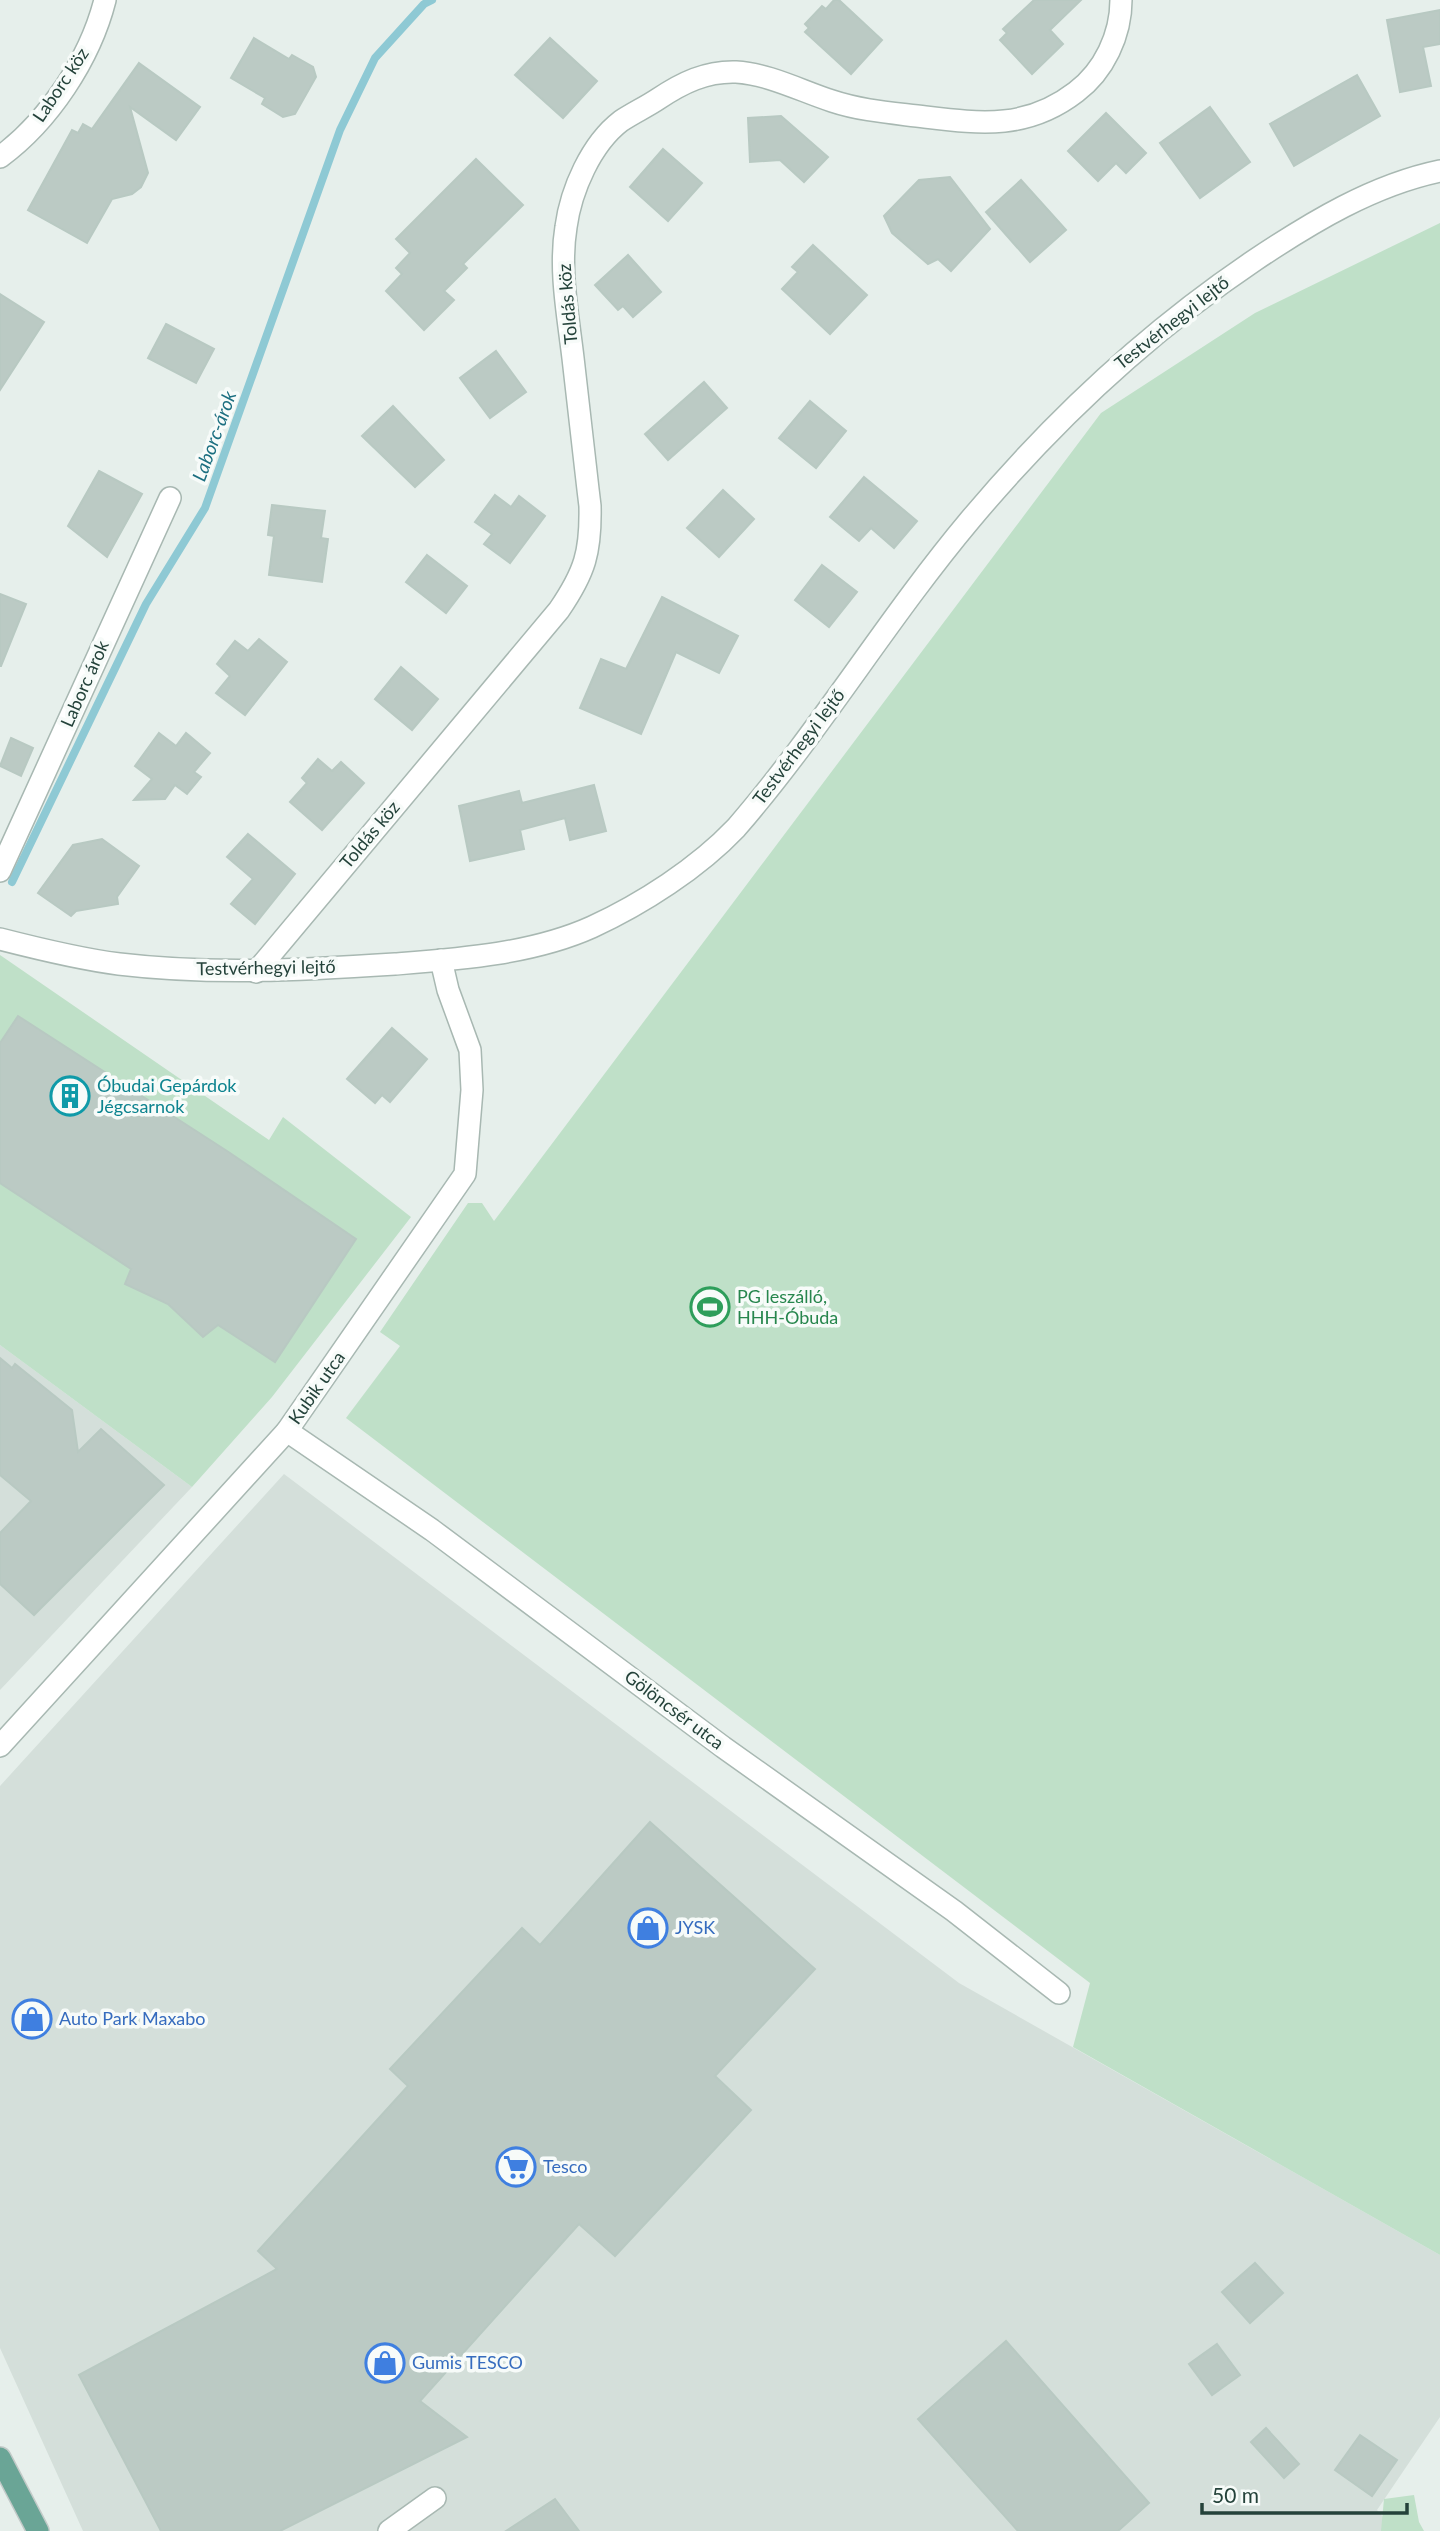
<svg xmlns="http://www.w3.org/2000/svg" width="1440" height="2531" font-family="Lato,sans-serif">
  <rect width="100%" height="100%" fill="#e6efeb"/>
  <!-- built -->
  <g fill="#d4dfda">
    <polygon points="0,1345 192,1487 0,1690"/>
    <polygon points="284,1474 959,1983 1440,2255 1440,2417 1377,2510 1395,2531 83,2531 0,2348 0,1786"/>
  </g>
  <!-- green -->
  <g fill="#bfe0c8">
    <polygon points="1440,223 1440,2255 1073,2047 1090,1983 346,1418 400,1346 380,1332 468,1203 482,1203 494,1221 1101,413 1255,313"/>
    <polygon points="0,955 269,1140 283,1117 411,1217 272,1397 192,1487 0,1345"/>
    <polygon points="1414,2495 1419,2522 1424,2531 1381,2531 1384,2499"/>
  </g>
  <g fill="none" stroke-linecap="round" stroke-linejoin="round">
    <!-- stream -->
    <polyline stroke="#8ec9d4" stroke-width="8" points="12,882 146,604 205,508 340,130 375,58 424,4 432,0"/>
  </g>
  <!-- building -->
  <g fill="#bbcac4" stroke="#b8c9c2" stroke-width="2">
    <polygon points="834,0 839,0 882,40 851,74 805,32 809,28 805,24 822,6 826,9"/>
    <polygon points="1034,0 1081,0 1050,30 1063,44 1032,74 1000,40 1007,33 1003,29"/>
    <polygon points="1440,10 1440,44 1423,47 1431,86 1400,92 1387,20"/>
    <polygon points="254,38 289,59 292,55 313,67 316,77 295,114 283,117 262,104 265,98 231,78"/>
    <polygon points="550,38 597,81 563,118 515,75"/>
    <polygon points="139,63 200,107 176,140 130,107 148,173 141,187 132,194 112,199 87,243 28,210 72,130 78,133 83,124 92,129"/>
    <polygon points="1357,75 1380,116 1294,166 1270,124"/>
    <polygon points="1210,107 1250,162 1200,198 1160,143"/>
    <polygon points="1106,113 1146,153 1126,173 1116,163 1098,181 1068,151"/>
    <polygon points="781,116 828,157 804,182 780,160 750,162 748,118"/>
    <polygon points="663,149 702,183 668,221 630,187"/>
    <polygon points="476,159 523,205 463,264 467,268 444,291 454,300 424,330 386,291 402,274 396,268 410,253 396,239"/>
    <polygon points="950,177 990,229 951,271 938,259 928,264 892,233 884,216 919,180"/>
    <polygon points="1021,180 1066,230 1030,262 986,212"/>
    <polygon points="813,245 867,295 830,334 782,289 798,272 792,267"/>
    <polygon points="628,255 661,292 633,317 623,306 618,310 595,285"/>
    <polygon points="0,294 44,322 0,390"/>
    <polygon points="166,324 214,349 196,383 148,358"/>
    <polygon points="496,351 526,392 490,418 460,378"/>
    <polygon points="704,382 727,408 668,460 645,434"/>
    <polygon points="810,401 846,431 816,468 779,438"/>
    <polygon points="393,406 444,460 415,487 362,436"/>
    <polygon points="99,471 142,494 107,557 68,526"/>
    <polygon points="864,477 917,521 894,548 871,528 859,541 830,517"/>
    <polygon points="723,490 754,519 719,557 687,528"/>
    <polygon points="495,495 511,507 519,496 545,516 510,563 484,544 492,534 475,522"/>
    <polygon points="272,505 325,511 321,538 328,539 322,582 269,575 274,536 268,535"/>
    <polygon points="427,555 467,586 446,613 406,582"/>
    <polygon points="822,565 857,592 829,627 795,600"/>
    <polygon points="0,594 26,604 1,666 0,666"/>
    <polygon points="662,597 738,636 719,673 676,652 641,734 580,708 601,659 626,669"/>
    <polygon points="259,639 287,662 245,715 216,693 230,676 217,664 235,641 248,651"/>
    <polygon points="401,667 438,699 412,730 375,699"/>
    <polygon points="159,733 176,746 186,733 210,753 194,772 201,777 187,794 175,785 165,799 134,800 152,779 135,766"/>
    <polygon points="11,738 33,748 21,776 0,766"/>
    <polygon points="318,759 332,771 341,762 364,783 322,830 290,802 307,783 302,778"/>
    <polygon points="594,785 606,831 570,840 565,818 520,830 524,849 470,861 459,806 519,791 522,803"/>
    <polygon points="248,834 295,874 255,924 231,904 253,879 227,857"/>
    <polygon points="102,839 139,866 117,897 118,904 76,911 71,916 38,893 73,845"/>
    <polygon points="18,1016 227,1151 356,1239 275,1362 218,1325 203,1337 168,1304 125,1284 131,1269 0,1183 0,1043"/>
    <polygon points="392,1028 427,1059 390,1102 382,1095 375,1103 347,1079"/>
    <polygon points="0,1358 12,1368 15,1364 72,1410 78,1452 101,1429 164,1485 34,1615 0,1584 0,1533 31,1501 0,1475"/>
    <polygon points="650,1822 815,1969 715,2076 751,2110 615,2256 579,2224 420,2401 467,2437 280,2531 161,2531 79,2375 277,2269 258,2251 408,2086 390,2069 522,1928 540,1945"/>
    <polygon points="1255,2263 1283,2293 1250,2323 1222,2292"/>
    <polygon points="1006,2341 1149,2503 1118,2531 1018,2531 918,2419"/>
    <polygon points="1217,2344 1240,2375 1212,2395 1189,2364"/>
    <polygon points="1266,2428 1299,2464 1284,2478 1251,2442"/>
    <polygon points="1360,2435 1397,2460 1372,2496 1335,2470"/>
    <polygon points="555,2499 579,2531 506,2531"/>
  </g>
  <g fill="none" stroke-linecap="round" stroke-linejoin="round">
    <!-- minor casing -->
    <g stroke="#a8b8b2" stroke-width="24">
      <g id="minor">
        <path d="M0 157C49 121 90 59 105 0"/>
        <polyline points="0,871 170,498"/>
        <path d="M0 939C39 949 79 959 119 964 211 975 303 970 395 964 460 959 532 954 592 927 642 904 698 868 736 828 820 731 887 619 970 520 1053 421 1148 332 1255 260 1312 222 1373 185 1440 171"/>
        <path d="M256 972 559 610C585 572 591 552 590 506 584 457 579 408 573 358 568 315 559 270 566 227 571 190 591 144 621 121 633 113 646 107 658 99 682 83 706 71 736 72 769 74 801 91 832 101 862 111 894 113 925 117 983 124 1028 129 1076 92 1104 71 1121 35 1121 0"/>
        <polyline points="287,1431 432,1530 723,1747 954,1911 1059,1993"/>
        <polyline points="0,1746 287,1431 465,1174 472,1090 470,1050 448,990 441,960"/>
        <polyline points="389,2531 435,2498"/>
      </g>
    </g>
    <!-- major casing -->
    <g stroke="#c2cac8" stroke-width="24">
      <polyline id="major" points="0,2458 38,2531"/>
    </g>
    <!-- minor -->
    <use href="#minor" stroke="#fff" stroke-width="21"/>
    <!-- major -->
    <use href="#major" stroke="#6aa596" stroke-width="21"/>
  </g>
  <!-- icons -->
  <defs>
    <g id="building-ring" transform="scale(2.0125)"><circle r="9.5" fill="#f7fbf9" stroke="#0f9aa8" stroke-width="1.5"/><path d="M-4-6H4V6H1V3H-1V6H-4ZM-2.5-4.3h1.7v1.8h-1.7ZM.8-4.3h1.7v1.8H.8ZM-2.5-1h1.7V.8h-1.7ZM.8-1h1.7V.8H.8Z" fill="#0f9aa8"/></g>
    <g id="stadium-ring" transform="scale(2.0125)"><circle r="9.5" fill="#f7fbf9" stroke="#2e9e5b" stroke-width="1.5"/><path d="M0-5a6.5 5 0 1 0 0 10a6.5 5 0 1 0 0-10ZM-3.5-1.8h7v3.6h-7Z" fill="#2e9e5b"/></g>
    <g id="shop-ring" transform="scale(2.0125)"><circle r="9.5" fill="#f7fbf9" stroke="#3f7fe0" stroke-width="1.5"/><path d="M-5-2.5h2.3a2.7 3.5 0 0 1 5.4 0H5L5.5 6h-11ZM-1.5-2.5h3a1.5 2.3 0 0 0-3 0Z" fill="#3f7fe0"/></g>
    <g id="supermarket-ring" transform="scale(2.0125)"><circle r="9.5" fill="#f7fbf9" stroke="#3f7fe0" stroke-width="1.5"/><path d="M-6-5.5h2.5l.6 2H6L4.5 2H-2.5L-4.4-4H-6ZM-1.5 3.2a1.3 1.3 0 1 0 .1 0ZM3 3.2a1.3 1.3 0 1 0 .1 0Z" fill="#3f7fe0"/></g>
  </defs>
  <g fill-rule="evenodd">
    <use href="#building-ring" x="70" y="1096"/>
    <use href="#stadium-ring" x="710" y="1307"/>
    <use href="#shop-ring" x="648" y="1928"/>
    <use href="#shop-ring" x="32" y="2019"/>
    <use href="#supermarket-ring" x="516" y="2167"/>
    <use href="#shop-ring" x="385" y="2363"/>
  </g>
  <g text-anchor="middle" stroke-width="7" stroke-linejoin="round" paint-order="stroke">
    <!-- street labels -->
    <g font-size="18" fill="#24423a" stroke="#f7fbf9">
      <text transform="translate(61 85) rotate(-56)" y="6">Laborc köz</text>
      <text transform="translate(568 304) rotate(-95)" y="6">Toldás köz</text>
      <text transform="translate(1172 323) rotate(-38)" y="6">Testvérhegyi lejtő</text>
      <text transform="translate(85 684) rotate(-66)" y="6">Laborc árok</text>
      <text transform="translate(799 747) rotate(-53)" y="6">Testvérhegyi lejtő</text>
      <text transform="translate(370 835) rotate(-50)" y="6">Toldás köz</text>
      <text transform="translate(266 968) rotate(-1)" y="6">Testvérhegyi lejtő</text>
      <text transform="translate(317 1388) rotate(-55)" y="6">Kubik utca</text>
      <text transform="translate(674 1710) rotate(37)" y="6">Gölöncsér utca</text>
    </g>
    <!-- culture labels -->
    <g font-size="18" fill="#0d838f" stroke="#f7fbf9" text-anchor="start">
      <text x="97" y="1092">Óbudai Gepárdok<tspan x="97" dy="21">Jégcsarnok</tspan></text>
    </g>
    <!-- leisure labels -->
    <g font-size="18" fill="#27864d" stroke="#f7fbf9" text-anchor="start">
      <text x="737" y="1303">PG leszálló,<tspan x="737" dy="21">HHH-Óbuda</tspan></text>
    </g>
    <!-- shop labels -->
    <g font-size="18" fill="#366cbe" stroke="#f7fbf9" text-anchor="start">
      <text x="675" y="1934">JYSK</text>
      <text x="59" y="2025">Auto Park Maxabo</text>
      <text x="543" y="2173">Tesco</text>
      <text x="412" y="2369">Gumis TESCO</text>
    </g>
    <!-- water labels -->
    <g font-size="19" font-style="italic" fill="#1c6f80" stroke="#f7fbf9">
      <text transform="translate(214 436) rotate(-70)" y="7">Laborc-árok</text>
    </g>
  </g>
  <!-- scale -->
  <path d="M1202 2503v10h205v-10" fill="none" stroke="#24423a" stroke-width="3.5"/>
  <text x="1212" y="2503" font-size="21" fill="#24423a" stroke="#f7fbf9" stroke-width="5" paint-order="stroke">50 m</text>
</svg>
